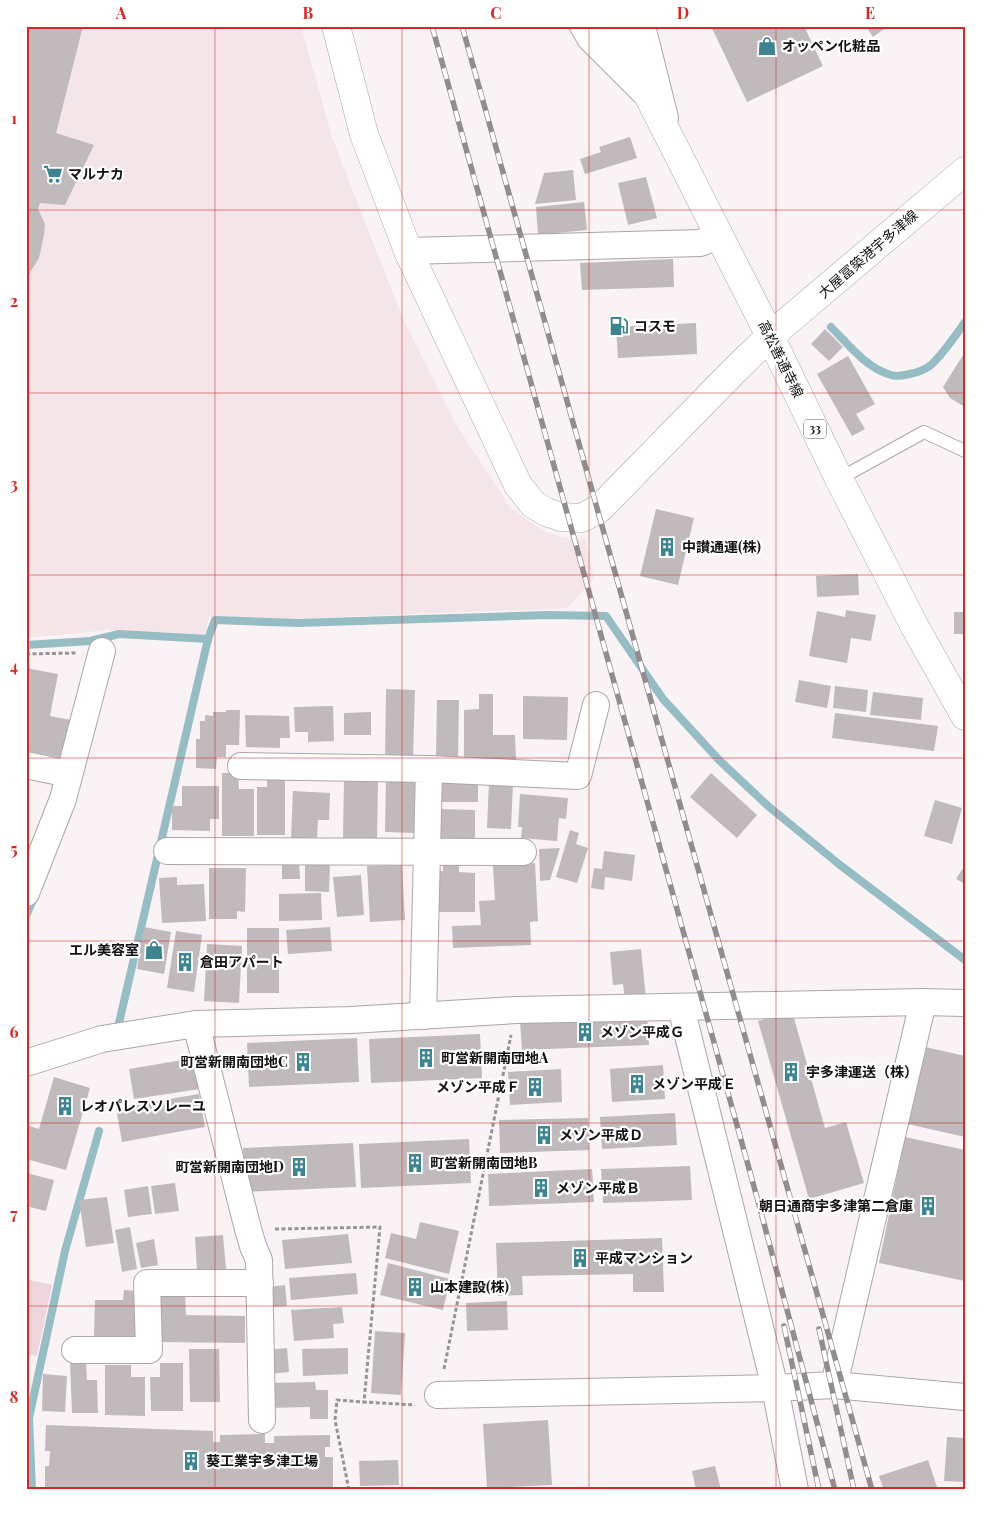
<svg xmlns="http://www.w3.org/2000/svg" width="991" height="1516" font-family="'Playfair Display','Noto Sans JP',serif">
  <rect width="100%" height="100%" fill="#f9f3f5"/>
  <!-- built -->
  <polygon fill="#f4e5e9" points="26,26 301,26 332,137 365,222 404,321 458,428 511,508 543,531 560,537 585,540 594,579 567,608 291,619 209,617 205,636 108,630 26,638"/>
  <!-- green -->
  <polygon fill="#eed4dc" points="26,1279 52,1285 37,1356 26,1354"/>
  <g fill="none" stroke-linecap="round" stroke-linejoin="round">
    <!-- stream -->
    <g stroke="#96bcc4" stroke-width="8">
      <path d="M831 327C848 344 866 368 891 375 899 378 921 372 928 367 937 362 959 331 965 322"/>
      <polyline points="26,645 90,641 119,634 208,639"/>
      <polyline points="26,916 35,895"/>
      <polyline points="119,1023 208,639 215,620 297,623 548,615 606,616 663,699 719,760 768,806 840,865 965,960"/>
      <polyline points="32,1490 29,1418 65,1251 99,1131"/>
    </g>
  </g>
  <!-- building -->
  <g fill="#c0babc">
    <polygon points="26,26 83,26 56,133 94,145 65,205 40,203 38,209 45,224 44,235 39,258 29,274 26,276"/>
    <polygon points="711,26 804,26 823,66 747,102"/>
    <polygon points="866,26 888,26 873,37"/>
    <polygon points="630,137 637,158 585,174 580,159 601,152 599,147"/>
    <polygon points="573,170 576,200 535,204 544,173"/>
    <polygon points="646,177 657,218 628,225 618,183"/>
    <polygon points="584,202 587,230 538,235 536,207"/>
    <polygon points="673,259 674,287 582,290 580,263"/>
    <polygon points="696,323 697,354 618,358 616,327"/>
    <polygon points="825,329 843,347 829,361 811,344"/>
    <polygon points="965,352 965,407 950,398 943,387"/>
    <polygon points="848,356 875,404 856,414 865,429 852,436 817,374"/>
    <polygon points="656,509 694,518 678,585 640,576"/>
    <polygon points="858,574 859,595 817,597 816,576"/>
    <polygon points="846,610 876,615 871,641 851,638 847,663 809,656 817,611 845,617"/>
    <rect x="954" y="612" width="11" height="22"/>
    <polygon points="26,668 58,674 50,716 71,720 64,758 26,751"/>
    <polygon points="799,680 831,686 827,708 795,702"/>
    <polygon points="835,686 868,690 866,712 833,708"/>
    <polygon points="386,689 415,690 413,760 385,759"/>
    <polygon points="873,692 923,698 921,720 870,715"/>
    <polygon points="479,694 493,694 493,735 515,735 516,760 464,761 464,710 479,709"/>
    <polygon points="523,696 568,697 567,740 523,739"/>
    <polygon points="437,700 459,700 458,758 436,757"/>
    <polygon points="333,706 334,741 308,742 308,732 295,732 294,707"/>
    <polygon points="226,710 240,710 239,745 226,745 226,757 217,757 216,769 196,768 196,739 200,739 200,721 205,721 205,715 213,716 213,712 226,712"/>
    <polygon points="371,712 371,735 344,735 344,713"/>
    <polygon points="835,713 938,726 934,751 832,738"/>
    <polygon points="245,715 289,716 290,738 280,738 280,748 246,747"/>
    <polygon points="222,773 238,773 239,789 254,789 254,836 222,836"/>
    <polygon points="711,773 757,815 737,838 690,797"/>
    <polygon points="267,777 285,777 285,835 257,835 257,787 267,787"/>
    <polygon points="386,777 418,778 416,833 385,832"/>
    <rect x="442" y="777" width="36" height="25"/>
    <polygon points="344,779 378,780 377,839 343,838"/>
    <polygon points="489,782 513,783 511,829 487,828"/>
    <polygon points="182,786 219,786 219,819 210,819 210,831 172,830 172,806 182,806"/>
    <polygon points="293,791 330,793 329,820 318,820 317,839 291,838"/>
    <polygon points="520,794 568,798 566,819 559,818 557,841 521,838 522,827 518,827"/>
    <polygon points="935,800 962,808 952,844 924,836"/>
    <polygon points="437,809 475,810 475,840 437,840"/>
    <polygon points="570,830 579,833 576,844 588,848 577,883 556,877"/>
    <polygon points="560,848 550,880 540,881 539,849"/>
    <polygon points="604,851 635,855 632,881 605,877 604,890 591,888 594,868 602,869"/>
    <polygon points="282,860 299,860 300,879 282,879"/>
    <polygon points="305,860 330,861 329,892 305,891"/>
    <polygon points="535,863 538,921 530,922 531,945 453,948 452,926 481,925 479,901 495,900 493,865"/>
    <polygon points="443,864 459,865 459,872 475,873 475,912 432,912 432,871 443,871"/>
    <polygon points="402,865 405,920 370,922 367,866"/>
    <polygon points="965,865 965,884 956,879"/>
    <polygon points="209,868 246,868 245,912 237,911 237,919 209,919"/>
    <polygon points="361,875 364,915 337,917 333,877"/>
    <polygon points="177,877 177,885 204,884 206,921 162,923 159,878"/>
    <polygon points="321,893 322,920 279,921 279,894"/>
    <polygon points="144,927 171,932 164,974 137,969"/>
    <polygon points="330,927 332,951 288,954 286,930"/>
    <rect x="247" y="928" width="32" height="65"/>
    <polygon points="176,931 202,935 194,992 167,988"/>
    <polygon points="207,944 242,946 239,1003 204,1001"/>
    <polygon points="641,949 646,998 625,1000 623,984 613,985 610,952"/>
    <polygon points="792,1011 825,1128 846,1122 864,1183 809,1199 758,1021"/>
    <polygon points="647,1015 649,1045 522,1050 520,1020"/>
    <polygon points="480,1034 482,1078 371,1083 369,1039"/>
    <polygon points="357,1038 359,1082 249,1087 247,1043"/>
    <polygon points="921,1046 965,1056 965,1137 903,1123"/>
    <polygon points="194,1058 200,1089 134,1099 129,1069"/>
    <polygon points="663,1065 665,1099 612,1102 610,1069"/>
    <polygon points="561,1069 562,1102 510,1105 508,1072"/>
    <polygon points="54,1077 90,1088 66,1170 26,1159 26,1125 39,1129"/>
    <polygon points="199,1094 205,1127 122,1142 116,1108"/>
    <polygon points="675,1113 677,1145 602,1149 600,1117"/>
    <polygon points="588,1118 589,1150 500,1153 499,1120"/>
    <polygon points="905,1137 965,1150 965,1281 879,1263"/>
    <polygon points="469,1139 471,1183 361,1188 359,1144"/>
    <polygon points="353,1143 356,1187 245,1192 243,1148"/>
    <polygon points="690,1166 692,1200 603,1203 601,1169"/>
    <polygon points="592,1169 594,1202 489,1206 488,1174"/>
    <polygon points="26,1173 54,1180 46,1211 26,1206"/>
    <polygon points="175,1183 179,1211 155,1214 151,1186"/>
    <polygon points="148,1186 152,1214 128,1217 124,1190"/>
    <polygon points="107,1197 114,1243 86,1247 79,1200"/>
    <polygon points="420,1222 459,1231 449,1274 385,1258 391,1233 416,1239"/>
    <polygon points="130,1227 137,1269 122,1272 115,1230"/>
    <polygon points="348,1234 352,1263 285,1269 282,1240"/>
    <polygon points="223,1235 226,1269 197,1271 195,1237"/>
    <polygon points="662,1238 664,1292 633,1292 633,1274 522,1276 523,1295 498,1296 496,1243"/>
    <polygon points="154,1239 158,1265 141,1268 136,1243"/>
    <polygon points="388,1263 450,1279 443,1310 380,1295"/>
    <polygon points="356,1273 358,1294 291,1300 289,1278"/>
    <polygon points="285,1285 287,1306 271,1307 268,1287"/>
    <polygon points="124,1290 137,1291 136,1338 94,1336 95,1300 123,1300"/>
    <polygon points="154,1291 185,1292 186,1315 245,1316 245,1343 154,1342"/>
    <polygon points="507,1301 508,1330 467,1331 466,1303"/>
    <polygon points="342,1307 344,1323 333,1324 334,1338 294,1341 291,1310"/>
    <polygon points="375,1331 405,1333 401,1395 371,1393"/>
    <polygon points="287,1348 289,1372 269,1374 266,1350"/>
    <polygon points="348,1348 348,1374 303,1376 302,1349"/>
    <polygon points="189,1349 219,1349 220,1402 190,1402"/>
    <polygon points="70,1362 86,1362 87,1380 97,1380 98,1413 72,1413"/>
    <polygon points="160,1363 183,1363 183,1411 151,1411 150,1377 160,1377"/>
    <polygon points="105,1365 131,1365 131,1377 145,1377 145,1416 105,1415"/>
    <polygon points="43,1374 67,1376 65,1412 42,1411"/>
    <polygon points="315,1382 316,1390 328,1390 328,1419 310,1419 310,1407 267,1408 267,1383"/>
    <polygon points="548,1420 552,1485 487,1488 483,1424"/>
    <polygon points="46,1425 213,1431 213,1442 220,1442 220,1435 265,1434 265,1443 274,1443 274,1436 330,1435 330,1447 325,1447 325,1457 333,1457 333,1490 45,1490 45,1466 49,1466 50,1451 45,1451"/>
    <polygon points="947,1437 965,1438 965,1482 944,1481"/>
    <polygon points="398,1460 399,1485 360,1486 359,1461"/>
    <polygon points="928,1460 938,1490 884,1490 879,1476"/>
    <polygon points="715,1466 721,1490 696,1490 692,1471"/>
  </g>
  <g fill="none" stroke-linecap="round" stroke-linejoin="round">
    <!-- lane casing -->
    <g stroke="#aca6a8" stroke-width="14">
      <polyline id="lane" points="839,479 924,432 965,451"/>
    </g>
    <!-- street casing -->
    <g stroke="#aca6a8" stroke-width="28">
      <g id="street">
        <polyline points="583,26 590,38 643,91"/>
        <polyline points="642,26 665,118"/>
        <polyline points="408,251 700,243 719,236"/>
        <polyline points="26,765 69,774"/>
        <polyline points="241,766 429,769 423,1016"/>
        <polyline points="429,769 578,776 596,705"/>
        <polyline points="167,851 523,852"/>
        <polyline points="26,893 63,799 102,651"/>
        <polyline points="681,1007 775,1388 795,1490"/>
        <polyline points="196,1024 248,1229 253,1246 259,1260 262,1420"/>
        <polyline points="26,1063 102,1039 196,1024 351,1020 516,1010 923,1002 965,1003"/>
        <polyline points="75,1350 149,1350 147,1283 260,1283"/>
        <polyline points="834,1385 923,1002"/>
        <polyline points="438,1395 775,1388 834,1385 965,1397"/>
      </g>
    </g>
    <!-- secondary casing -->
    <g stroke="#aca6a8" stroke-width="29">
      <polyline id="secondary" points="336,26 364,134 408,251 518,485 533,504 546,512 561,517 582,518 600,508 733,372 770,336 965,171"/>
    </g>
    <!-- primary casing -->
    <g stroke="#aca6a8" stroke-width="29">
      <polyline id="primary" points="613,26 770,336 839,479 915,627 965,716"/>
    </g>
    <!-- path -->
    <g stroke="#989395" stroke-width="3" stroke-dasharray="4 2.5" stroke-linecap="butt">
      <polyline points="26,654 76,653"/>
      <polyline points="275,1229 380,1227 364,1402 415,1405"/>
      <polyline points="444,1369 511,1035"/>
      <polyline points="349,1490 335,1420 337,1400 364,1402"/>
    </g>
    <!-- lane -->
    <use href="#lane" stroke="#fff" stroke-width="12"/>
    <!-- street -->
    <use href="#street" stroke="#fff" stroke-width="26"/>
    <!-- secondary -->
    <use href="#secondary" stroke="#fff" stroke-width="28"/>
    <!-- primary -->
    <use href="#primary" stroke="#fff" stroke-width="28"/>
    <!-- rail casing -->
    <g stroke="#918d8e" stroke-width="5.5">
      <g id="rail">
        <polyline points="432,26 758,1201 835,1490"/>
        <polyline points="462,26 872,1490"/>
        <polyline points="784,1326 819,1490"/>
        <polyline points="819,1329 854,1490"/>
      </g>
    </g>
    <!-- rail -->
    <use href="#rail" stroke="#fff" stroke-width="4" stroke-dasharray="11" stroke-linecap="butt"/>
  </g>
  <!-- grid -->
  <path fill="none" stroke="#d62828" stroke-width="1" stroke-opacity="0.55" d="M215 26V1490M402 26V1490M589 26V1490M776 26V1490M26 210H965M26 393H965M26 575H965M26 758H965M26 941H965M26 1123H965M26 1306H965"/>
  <!-- icons -->
  <defs>
    <g id="shop-bare" transform="scale(1.5)"><path d="M-5-2.5h2.3a2.7 3.5 0 0 1 5.4 0H5L5.5 6h-11ZM-1.5-2.5h3a1.5 2.3 0 0 0-3 0Z" fill="#3e8390" stroke="#fff" stroke-width="2.5" paint-order="stroke"/></g>
    <g id="supermarket-bare" transform="scale(1.5)"><path d="M-6-5.5h2.5l.6 2H6L4.5 2H-2.5L-4.4-4H-6ZM-1.5 3.2a1.3 1.3 0 1 0 .1 0ZM3 3.2a1.3 1.3 0 1 0 .1 0Z" fill="#3e8390" stroke="#fff" stroke-width="2.5" paint-order="stroke"/></g>
    <g id="fuel-bare" transform="scale(1.5)"><path d="M-5.5-6h7V0h2V4h1.3V-2.5L3-4.5l.8-.8L6-3V5H2.5V1h-1V6h-7ZM-4.2-4.7v3.2H.2V-4.7Z" fill="#3e8390" stroke="#fff" stroke-width="2.5" paint-order="stroke"/></g>
    <g id="building-bare" transform="scale(1.5)"><path d="M-4-6H4V6H1V3H-1V6H-4ZM-2.5-4.3h1.7v1.8h-1.7ZM.8-4.3h1.7v1.8H.8ZM-2.5-1h1.7V.8h-1.7ZM.8-1h1.7V.8H.8Z" fill="#3e8390" stroke="#fff" stroke-width="2.5" paint-order="stroke"/></g>
  </defs>
  <g fill-rule="evenodd">
    <use href="#shop-bare" x="767" y="46"/>
    <use href="#supermarket-bare" x="53" y="174"/>
    <use href="#fuel-bare" x="619" y="326"/>
    <use href="#building-bare" x="667" y="547"/>
    <use href="#shop-bare" x="154" y="950"/>
    <use href="#building-bare" x="185" y="962"/>
    <use href="#building-bare" x="585" y="1032"/>
    <use href="#building-bare" x="426" y="1058"/>
    <use href="#building-bare" x="303" y="1062"/>
    <use href="#building-bare" x="791" y="1072"/>
    <use href="#building-bare" x="637" y="1084"/>
    <use href="#building-bare" x="535" y="1087"/>
    <use href="#building-bare" x="65" y="1106"/>
    <use href="#building-bare" x="544" y="1135"/>
    <use href="#building-bare" x="415" y="1163"/>
    <use href="#building-bare" x="299" y="1167"/>
    <use href="#building-bare" x="541" y="1188"/>
    <use href="#building-bare" x="928" y="1206"/>
    <use href="#building-bare" x="580" y="1258"/>
    <use href="#building-bare" x="415" y="1287"/>
    <use href="#building-bare" x="191" y="1461"/>
  </g>
  <g text-anchor="middle" stroke-width="4.5" stroke-linejoin="round" paint-order="stroke">
    <!-- shield labels -->
    <rect fill="#fff" stroke="#5a5858" stroke-width="1" x="804" y="419.5" width="22" height="19" rx="4"/>
    <g font-size="12" font-weight="bold" fill="#131111">
      <text x="815" y="433">33</text>
    </g>
    <!-- poi labels -->
    <g font-size="14" font-weight="bold" fill="#131111" stroke="#fff" text-anchor="start">
      <text x="782" y="51">オッペン化粧品</text>
      <text x="68" y="179">マルナカ</text>
      <text x="634" y="331">コスモ</text>
      <text x="682" y="552">中讃通運(株)</text>
      <text x="139" y="955" text-anchor="end">エル美容室</text>
      <text x="200" y="967">倉田アパート</text>
      <text x="600" y="1037">メゾン平成Ｇ</text>
      <text x="441" y="1063">町営新開南団地A</text>
      <text x="288" y="1067" text-anchor="end">町営新開南団地C</text>
      <text x="806" y="1077">宇多津運送（株）</text>
      <text x="652" y="1089">メゾン平成Ｅ</text>
      <text x="520" y="1092" text-anchor="end">メゾン平成Ｆ</text>
      <text x="80" y="1111">レオパレスソレーユ</text>
      <text x="559" y="1140">メゾン平成Ｄ</text>
      <text x="430" y="1168">町営新開南団地B</text>
      <text x="284" y="1172" text-anchor="end">町営新開南団地D</text>
      <text x="556" y="1193">メゾン平成Ｂ</text>
      <text x="913" y="1211" text-anchor="end">朝日通商宇多津第二倉庫</text>
      <text x="595" y="1263">平成マンション</text>
      <text x="430" y="1292">山本建設(株)</text>
      <text x="206" y="1466">葵工業宇多津工場</text>
    </g>
    <!-- street labels -->
    <g font-size="14" fill="#131111" stroke="#fff">
      <text transform="translate(868 254) rotate(-41)" y="5">大屋冨築港宇多津線</text>
      <text transform="translate(781 359) rotate(64)" y="5">高松善通寺線</text>
    </g>
  </g>
  <!-- border -->
  <rect width="991" height="1516" fill="none" stroke="#ffffff" stroke-width="55"/>
  <rect x="28" y="28" width="936" height="1460" fill="none" stroke="#d62828" stroke-width="2"/>
  <g font-size="16" text-anchor="middle" font-weight="bold" fill="#d62828">
    <text x="121" y="19">A</text>
    <text x="308" y="19">B</text>
    <text x="496" y="19">C</text>
    <text x="683" y="19">D</text>
    <text x="870" y="19">E</text>
    <text x="14" y="124">1</text>
    <text x="14" y="307">2</text>
    <text x="14" y="490">3</text>
    <text x="14" y="672">4</text>
    <text x="14" y="855">5</text>
    <text x="14" y="1038">6</text>
    <text x="14" y="1220">7</text>
    <text x="14" y="1403">8</text>
  </g>
</svg>
